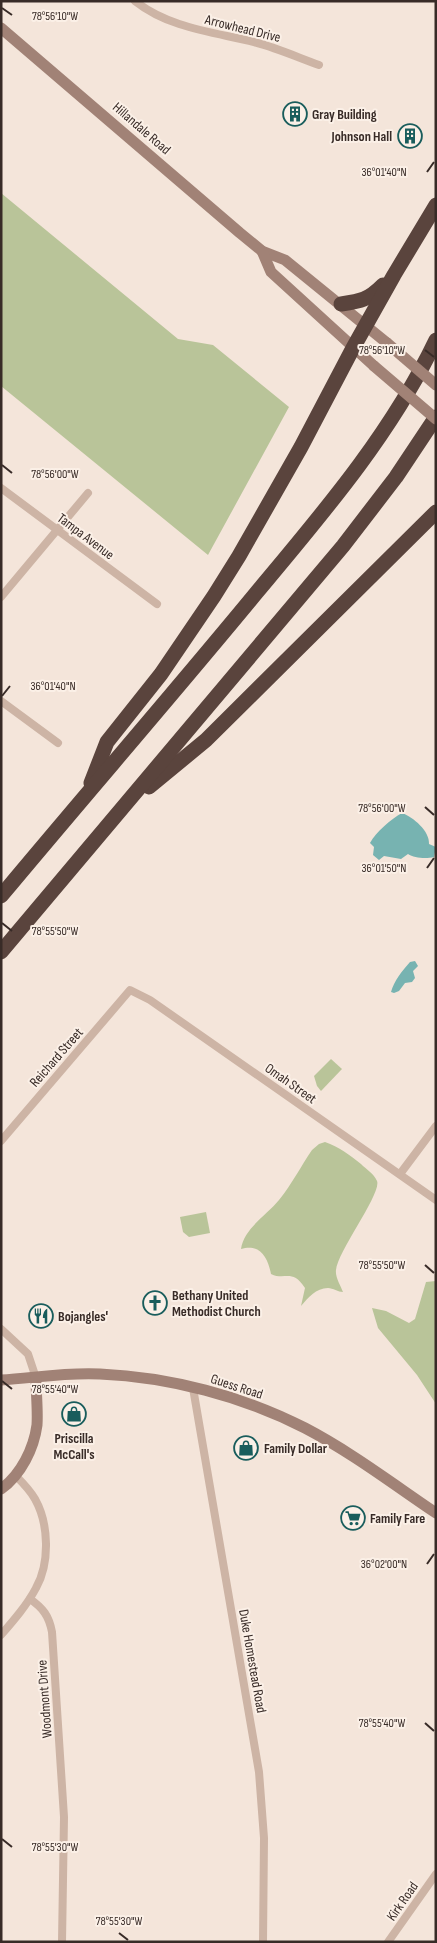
<svg xmlns="http://www.w3.org/2000/svg" width="437" height="1943" font-family="'Sofia Sans Condensed',sans-serif">
  <rect width="100%" height="100%" fill="#f4e5da"/>
  <!-- green -->
  <g fill="#b9c499">
    <polygon points="1,193 178,339 213,345 289,407 208,555 1,386"/>
    <polygon points="331,1059 342,1069 321,1091 317,1086 314,1076"/>
    <path d="M325 1142C339 1147 350 1155 361 1164 366 1169 374 1174 377 1181 382 1193 338 1251 336 1270 335 1277 341 1286 343 1292 338 1292 333 1288 328 1288 316 1288 308 1298 301 1306L305 1288C292 1268 285 1281 271 1274 268 1258 260 1243 241 1249 244 1228 267 1215 279 1200 292 1184 301 1166 312 1150L319 1144Z"/>
    <polygon points="206,1212 210,1233 189,1237 183,1232 180,1217"/>
    <polygon points="436,1281 436,1404 417,1375 378,1328 372,1308 386,1311 409,1323 415,1319 426,1282"/>
  </g>
  <!-- water -->
  <g fill="#77b3b1">
    <path d="M402 813C413 817 430 831 429 844L436 847 434 857C426 859 414 858 408 854L401 859 384 856 379 860 373 855 374 847 370 843C376 832 391 819 402 813Z"/>
    <path d="M415 961 418 966 413 971 415 978 412 982 405 983 399 991 394 993 391 992C394 981 402 971 410 962Z"/>
  </g>
  <g fill="none" stroke-linecap="round" stroke-linejoin="round">
    <!-- street -->
    <g stroke="#cdb4a5" stroke-width="8">
      <path d="M135 1C169 28 213 32 254 42 277 48 297 57 319 65"/>
      <polyline points="1,488 157,604"/>
      <polyline points="1,597 88,493"/>
      <polyline points="1,701 58,743"/>
      <polyline points="1,1141 130,990 150,1000 436,1200"/>
      <polyline points="400,1174 436,1126"/>
      <polyline points="1,1329 28,1354 36,1378"/>
      <polyline points="193,1388 259,1772 264,1838 263,1942"/>
      <path d="M30 1599C43 1608 49 1616 52 1632L64 1817 62 1942"/>
      <path d="M1 1635C14 1620 27 1605 36 1588 50 1563 49 1524 35 1499 30 1490 22 1482 15 1475"/>
      <polyline points="388,1942 436,1874"/>
    </g>
    <!-- secondary -->
    <g stroke="#a18276" stroke-width="11">
      <polyline points="1,28 240,233 262,251 285,260 387,343"/>
      <polyline points="262,251 271,272 374,366"/>
      <path d="M1 1380C34 1378 67 1372 100 1374 169 1377 243 1396 305 1428 351 1452 393 1484 436 1513"/>
      <path d="M1 1489C21 1475 34 1448 37 1425 38 1410 36 1393 36 1378"/>
    </g>
    <!-- highway -->
    <g stroke="#5a443d" stroke-width="15">
      <path d="M341 304C361 301 368 300 383 285"/>
      <polyline points="91,783 107,742 161,674 214,596 239,556 301,447 353,348 394,275 436,205"/>
      <polyline points="149,787 206,740 436,512"/>
      <path d="M1 896C86 794 173 694 257 592 323 513 391 434 436 340"/>
      <polyline points="1,952 343,546 396,477 436,417"/>
    </g>
    <!-- secondary-bridge -->
    <g stroke="#a18276" stroke-width="11">
      <polyline points="387,343 436,385"/>
      <polyline points="374,366 436,419"/>
    </g>
  </g>
  <!-- ticks -->
  <path fill="none" stroke="#382b27" stroke-width="2" d="M2 8 12 15M427 172 434 162M425 350 434 357M2 465 12 473M2 696 10 686M425 807 434 815M427 868 434 858M2 923 12 931M425 1265 434 1273M2 1381 12 1389M427 1564 434 1554M425 1723 434 1731M2 1839 12 1847M119 1933 128 1940"/>
  <!-- icons -->
  <defs>
    <g id="building-ring" transform="scale(1.25)"><circle r="9.5" fill="#fbf0e7" stroke="#195d5c" stroke-width="1.5"/><path d="M-4-6H4V6H1V3H-1V6H-4ZM-2.5-4.3h1.7v1.8h-1.7ZM.8-4.3h1.7v1.8H.8ZM-2.5-1h1.7V.8h-1.7ZM.8-1h1.7V.8H.8Z" fill="#195d5c"/></g>
    <g id="church-ring" transform="scale(1.25)"><circle r="9.5" fill="#fbf0e7" stroke="#195d5c" stroke-width="1.5"/><path d="M-1.2-6h2.4v3.5h3.3v2.4h-3.3V6h-2.4V-.1h-3.3v-2.4h3.3Z" fill="#195d5c"/></g>
    <g id="restaurant-ring" transform="scale(1.25)"><circle r="9.5" fill="#fbf0e7" stroke="#195d5c" stroke-width="1.5"/><path d="M-5-6h1v4h1v-4h1v4h1v-4h1v5L-1.5 .5V6h-2V.5L-5-1ZM5-6V6H3V1.5H1.5Q1.5-4 5-6Z" fill="#195d5c"/></g>
    <g id="shop-ring" transform="scale(1.25)"><circle r="9.5" fill="#fbf0e7" stroke="#195d5c" stroke-width="1.5"/><path d="M-5-2.5h2.3a2.7 3.5 0 0 1 5.4 0H5L5.5 6h-11ZM-1.5-2.5h3a1.5 2.3 0 0 0-3 0Z" fill="#195d5c"/></g>
    <g id="supermarket-ring" transform="scale(1.25)"><circle r="9.5" fill="#fbf0e7" stroke="#195d5c" stroke-width="1.5"/><path d="M-6-5.5h2.5l.6 2H6L4.5 2H-2.5L-4.4-4H-6ZM-1.5 3.2a1.3 1.3 0 1 0 .1 0ZM3 3.2a1.3 1.3 0 1 0 .1 0Z" fill="#195d5c"/></g>
  </defs>
  <g fill-rule="evenodd">
    <use href="#building-ring" x="295" y="114"/>
    <use href="#building-ring" x="410" y="136"/>
    <use href="#church-ring" x="155" y="1303"/>
    <use href="#restaurant-ring" x="41" y="1316"/>
    <use href="#shop-ring" x="74" y="1414"/>
    <use href="#shop-ring" x="246" y="1448"/>
    <use href="#supermarket-ring" x="353" y="1518"/>
  </g>
  <g text-anchor="middle" stroke-width="4" stroke-linejoin="round" paint-order="stroke">
    <!-- street labels -->
    <g font-size="14" fill="#382b27" stroke="#fbf0e7">
      <text transform="translate(243 28) rotate(14)" y="5">Arrowhead Drive</text>
      <text transform="translate(142 128) rotate(41)" y="5">Hillandale Road</text>
      <text transform="translate(86 536) rotate(37)" y="5">Tampa Avenue</text>
      <text transform="translate(56 1057) rotate(-49)" y="5">Reichard Street</text>
      <text transform="translate(291 1083) rotate(35)" y="5">Omah Street</text>
      <text transform="translate(237 1386) rotate(18)" y="5">Guess Road</text>
      <text transform="translate(253 1661) rotate(80)" y="5">Duke Homestead Road</text>
      <text transform="translate(44 1699) rotate(-94)" y="5">Woodmont Drive</text>
      <text transform="translate(402 1901) rotate(-55)" y="5">Kirk Road</text>
    </g>
    <!-- poi labels -->
    <g font-size="14" font-weight="bold" fill="#382b27" stroke="#fbf0e7" text-anchor="start">
      <text x="312" y="119">Gray Building</text>
      <text x="392" y="141" text-anchor="end">Johnson Hall</text>
      <text x="172" y="1300">Bethany United<tspan x="172" dy="16">Methodist Church</tspan></text>
      <text x="58" y="1321">Bojangles'</text>
      <text x="74" y="1443" text-anchor="middle">Priscilla<tspan x="74" dy="16">McCall's</tspan></text>
      <text x="264" y="1453">Family Dollar</text>
      <text x="370" y="1523">Family Fare</text>
    </g>
  </g>
  <g font-size="12" text-anchor="middle" fill="#382b27" stroke="#fbf0e7" stroke-width="4" stroke-linejoin="round" paint-order="stroke">
    <text x="55" y="20">78°56'10"W</text>
    <text x="384" y="176">36°01'40"N</text>
    <text x="382" y="354">78°56'10"W</text>
    <text x="55" y="478">78°56'00"W</text>
    <text x="53" y="690">36°01'40"N</text>
    <text x="382" y="812">78°56'00"W</text>
    <text x="384" y="872">36°01'50"N</text>
    <text x="55" y="935">78°55'50"W</text>
    <text x="382" y="1269">78°55'50"W</text>
    <text x="55" y="1393">78°55'40"W</text>
    <text x="384" y="1568">36°02'00"N</text>
    <text x="382" y="1727">78°55'40"W</text>
    <text x="55" y="1851">78°55'30"W</text>
    <text x="119" y="1925">78°55'30"W</text>
  </g>
  <!-- border -->
  <rect width="437" height="1943" fill="none" stroke="#382b27" stroke-width="5"/>
</svg>
